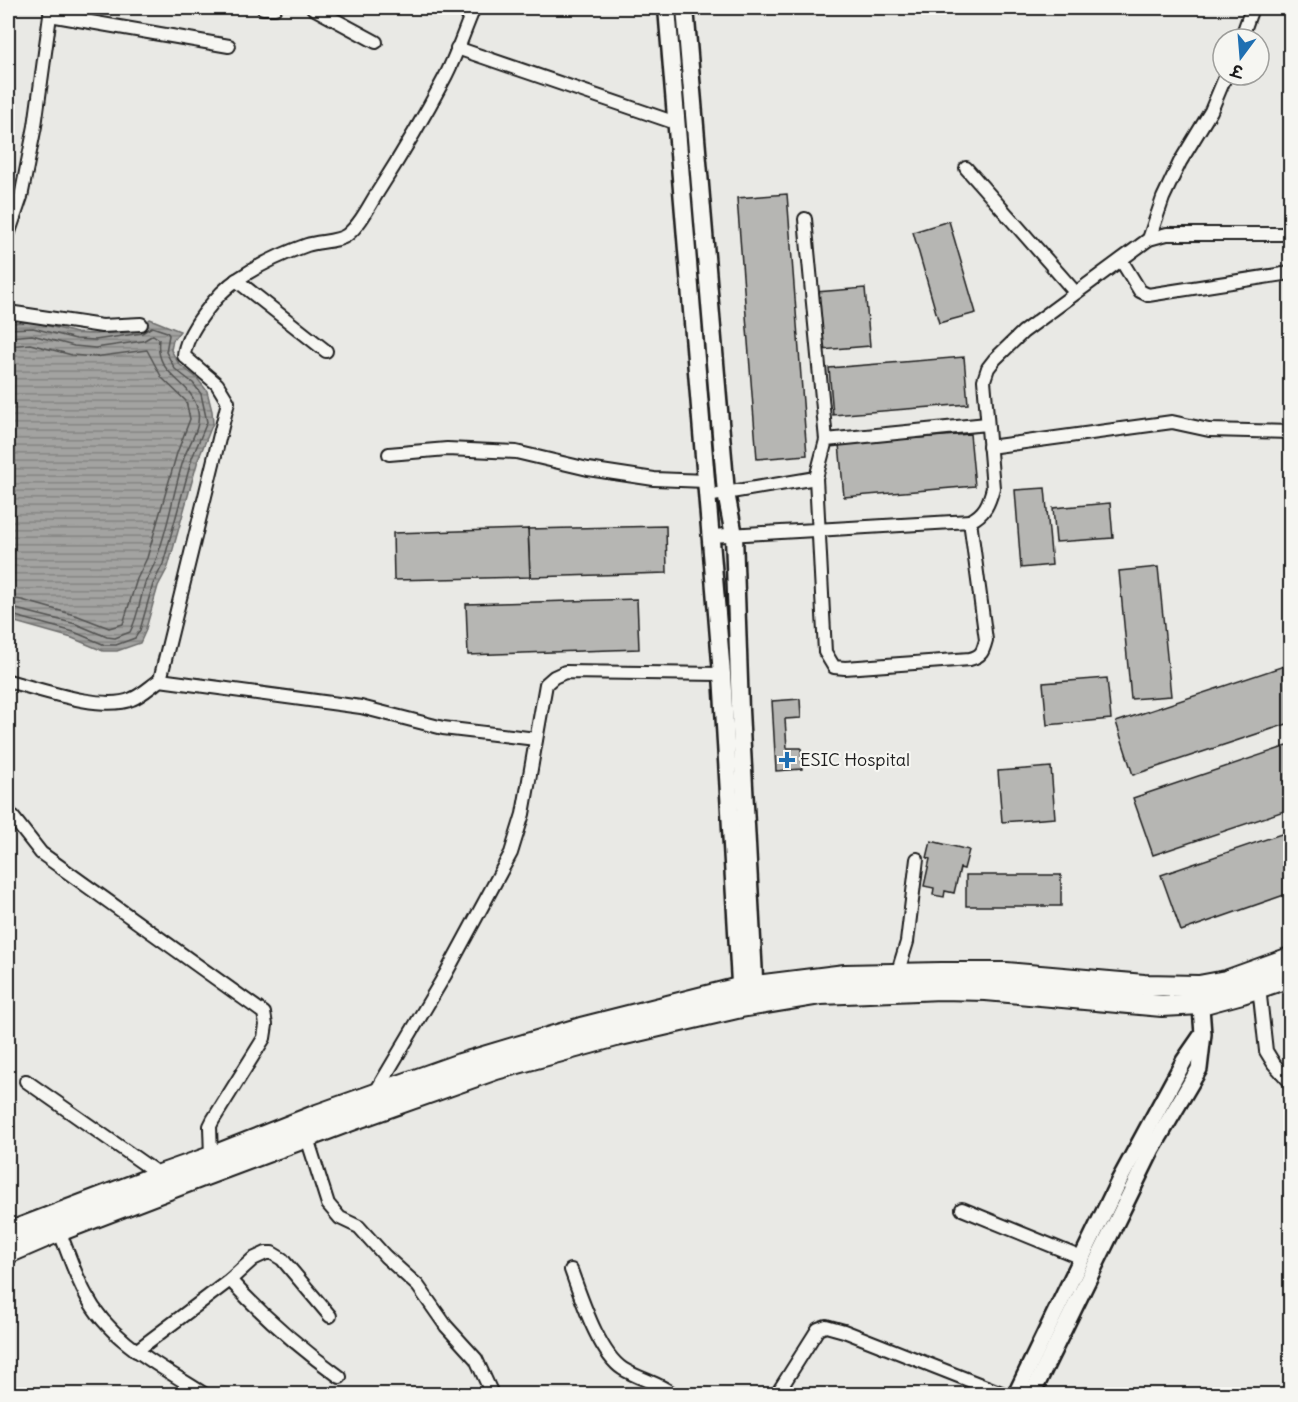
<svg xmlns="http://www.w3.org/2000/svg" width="1298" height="1402" font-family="Delius,'Playpen Sans Deva',sans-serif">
  <defs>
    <pattern id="water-rules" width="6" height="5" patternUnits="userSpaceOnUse" patternTransform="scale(1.5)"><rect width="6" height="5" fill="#a3a3a1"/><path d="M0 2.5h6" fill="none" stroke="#848482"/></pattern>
  </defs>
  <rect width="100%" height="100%" fill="#e9e9e5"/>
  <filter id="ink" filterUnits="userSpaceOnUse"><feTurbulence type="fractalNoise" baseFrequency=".0167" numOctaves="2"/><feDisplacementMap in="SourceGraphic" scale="12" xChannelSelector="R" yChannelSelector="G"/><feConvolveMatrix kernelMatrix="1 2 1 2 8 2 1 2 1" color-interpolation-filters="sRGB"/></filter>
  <g filter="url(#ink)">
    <!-- water -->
    <polygon fill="url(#water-rules)" stroke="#6d6d6c" stroke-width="1.5" points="150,319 180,331 173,340 171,350 179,364 197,378 207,391 212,411 213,423 198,460 168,567 158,586 145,632 140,643 117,651 103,651 72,638 8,620 8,323 33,322 77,333 95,334 141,327"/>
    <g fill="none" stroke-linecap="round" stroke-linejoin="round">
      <!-- shore -->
      <g stroke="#525251" stroke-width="1.5">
        <polyline points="8,329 33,328 76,339 95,340 142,333 152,327 167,332 169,335 166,352 175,369 193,383 201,394 207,422 192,458 163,564 153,584 140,630 135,638 116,645 105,645 74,632 8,614"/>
        <path d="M8 337 32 335 74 346 95 348 143 341 153 335 159 339C154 378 192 378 198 412 201 427 190 442 185 455 173 490 169 528 155 562 152 570 148 576 145 583 140 599 138 617 130 632L115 638 107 637 76 624 8 607"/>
        <polyline points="8,346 30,344 72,355 94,357 147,350 162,378 186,401 190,419 177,453 147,558 137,579 123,624 109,628 78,616 22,600 8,598"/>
      </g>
    </g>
    <!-- building -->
    <g fill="#b6b6b3" stroke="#1c1c1c" stroke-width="1.5">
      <polygon points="787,194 807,455 757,459 737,198"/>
      <polygon points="949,221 976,313 939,323 913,232"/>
      <polygon points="865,288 870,346 821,350 816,292"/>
      <polygon points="964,357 968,404 833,415 829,368"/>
      <polygon points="970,434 975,486 844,497 839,444"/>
      <polygon points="1045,488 1052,565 1021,568 1015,490"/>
      <polygon points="1110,503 1113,538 1056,542 1053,508"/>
      <polygon points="666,526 667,573 530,577 528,529"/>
      <polygon points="528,529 530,577 394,580 393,533"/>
      <polygon points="1158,567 1171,696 1131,699 1119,571"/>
      <polygon points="637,599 639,649 468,655 466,604"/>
      <polygon points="1290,664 1290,723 1133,775 1116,722"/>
      <polygon points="1107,678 1111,719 1047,725 1043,683"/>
      <polygon points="800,699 801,718 785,719 787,748 801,748 802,769 776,771 772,701"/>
      <polygon points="1290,745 1290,809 1153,855 1133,798"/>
      <polygon points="1051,767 1055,818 1002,822 998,771"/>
      <polygon points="1290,831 1290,893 1181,931 1161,875"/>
      <polygon points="931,841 969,850 964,869 960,868 954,893 945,891 944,897 933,895 934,888 924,886 930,859 927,858"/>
      <rect x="966" y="875" width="95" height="31"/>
    </g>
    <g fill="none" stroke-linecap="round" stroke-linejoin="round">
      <!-- minor casing -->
      <g stroke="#1c1c1c" stroke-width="16">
        <g id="minor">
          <polyline points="263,8 275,8"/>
          <polyline points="313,8 376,42"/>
          <polyline points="50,15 229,46"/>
          <polyline points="1241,39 1252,8"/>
          <polyline points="457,48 676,123"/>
          <polyline points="966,168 1075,292"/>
          <polyline points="805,219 826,440"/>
          <polyline points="8,235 21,197 35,126 51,8"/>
          <polyline points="1149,239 1163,198 1180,162 1211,111 1226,75"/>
          <polyline points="1121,260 1140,291 1148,295 1290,273"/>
          <polyline points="236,280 326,351"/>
          <polyline points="8,312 102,326 141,324"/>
          <polyline points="989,447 1172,422 1209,430 1290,432"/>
          <polyline points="389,454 447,449 516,452 588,469 654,479 706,481"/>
          <polyline points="707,496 816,478 826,440 987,424"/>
          <path d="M970 521C985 514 989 503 993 488L984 380 988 368 995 359 1023 332 1149 239 1167 234H1290"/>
          <path d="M711 536 970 521 986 640C983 651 982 656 970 659L845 668 834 667 825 652 816 478"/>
          <path d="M160 680 228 402 217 384 184 356C185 333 218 292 238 279 259 265 284 253 307 245 319 241 338 242 347 235 361 224 370 204 379 190 402 154 424 117 444 79 456 57 464 31 474 8"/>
          <path d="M8 681C39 689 103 712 132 699 142 695 151 686 160 680L361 707 443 728 536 739"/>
          <polyline points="8,811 41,853 264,1013 266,1025 264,1038 213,1120 210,1126 211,1157"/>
          <polyline points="896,978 907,942 917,859"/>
          <polyline points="1259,987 1266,1051 1274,1064 1290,1082"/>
          <polyline points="26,1081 160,1175"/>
          <polyline points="375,1093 445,975 511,853 523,814 546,684 554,677 565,672 722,674"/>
          <polyline points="307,1138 328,1204 340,1218 359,1227 385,1256 418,1286 446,1326 476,1359 492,1394"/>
          <polyline points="962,1209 1082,1258"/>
          <path d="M59 1231C68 1252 75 1275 86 1295 110 1342 161 1366 204 1394"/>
          <path d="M571 1270C581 1297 599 1354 623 1369 639 1379 659 1383 673 1394"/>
          <path d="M230 1280C263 1316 300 1348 340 1377"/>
          <polyline points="136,1351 230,1280 253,1259 266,1253 272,1253 282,1259 330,1316"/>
          <polyline points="777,1394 818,1329 826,1326 844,1331 1004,1394"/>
        </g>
      </g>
      <!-- tertiary casing -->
      <g stroke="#1c1c1c" stroke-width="20">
        <g id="tertiary">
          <polyline points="1016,1394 1119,1181 1184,1061 1202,1035"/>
          <polyline points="1032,1394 1152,1149 1199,1069 1203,1034 1200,994"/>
        </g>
      </g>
      <!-- secondary casing -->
      <g stroke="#1c1c1c" stroke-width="21">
        <g id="secondary">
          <polyline points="667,8 722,674 741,1000"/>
          <polyline points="685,8 726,493 734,535 740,710 755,997"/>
        </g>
      </g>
      <!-- primary casing -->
      <g stroke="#1c1c1c" stroke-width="24">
        <g id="primary">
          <polyline points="8,1233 160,1175 211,1157 317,1115 460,1064 581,1028 739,988 845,975 941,973 1006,973 1144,985 1199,986 1226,981 1290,958"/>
          <polyline points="8,1253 59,1231 200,1177 352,1120 496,1069 616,1036 741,1007 821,994 941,989 986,990 1162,1006 1201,1004 1242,993 1290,977"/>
        </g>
      </g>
      <!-- minor -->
      <use href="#minor" stroke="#f6f6f2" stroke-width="12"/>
      <!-- tertiary -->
      <use href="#tertiary" stroke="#f6f6f2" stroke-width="15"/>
      <!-- secondary -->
      <use href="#secondary" stroke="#f6f6f2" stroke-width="16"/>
      <!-- primary -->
      <use href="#primary" stroke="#f6f6f2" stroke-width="20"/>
    </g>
  </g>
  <!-- markers -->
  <path fill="#1f6fb2" stroke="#f6f6f2" stroke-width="2" d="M784 751h6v6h6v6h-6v6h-6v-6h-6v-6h6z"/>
  <g text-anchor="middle" stroke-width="4.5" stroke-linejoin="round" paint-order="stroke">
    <!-- poi labels -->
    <g font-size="18" fill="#1c1c1c" stroke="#f6f6f2" text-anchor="start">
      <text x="800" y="766">ESIC Hospital</text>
    </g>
  </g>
  <!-- margin -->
  <rect width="1298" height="1402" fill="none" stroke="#f6f6f2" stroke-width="30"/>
  <rect x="15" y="15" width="1268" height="1372" fill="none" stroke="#1c1c1c" stroke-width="2" filter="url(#ink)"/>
  <!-- north arrow -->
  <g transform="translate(1241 57) rotate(196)"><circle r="28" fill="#f6f6f2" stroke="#9f9f9c" stroke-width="1.5"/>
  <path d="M0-4.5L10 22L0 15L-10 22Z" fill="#1f6fb2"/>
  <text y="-9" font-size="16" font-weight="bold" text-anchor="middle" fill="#1c1c1c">उ</text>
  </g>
</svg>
